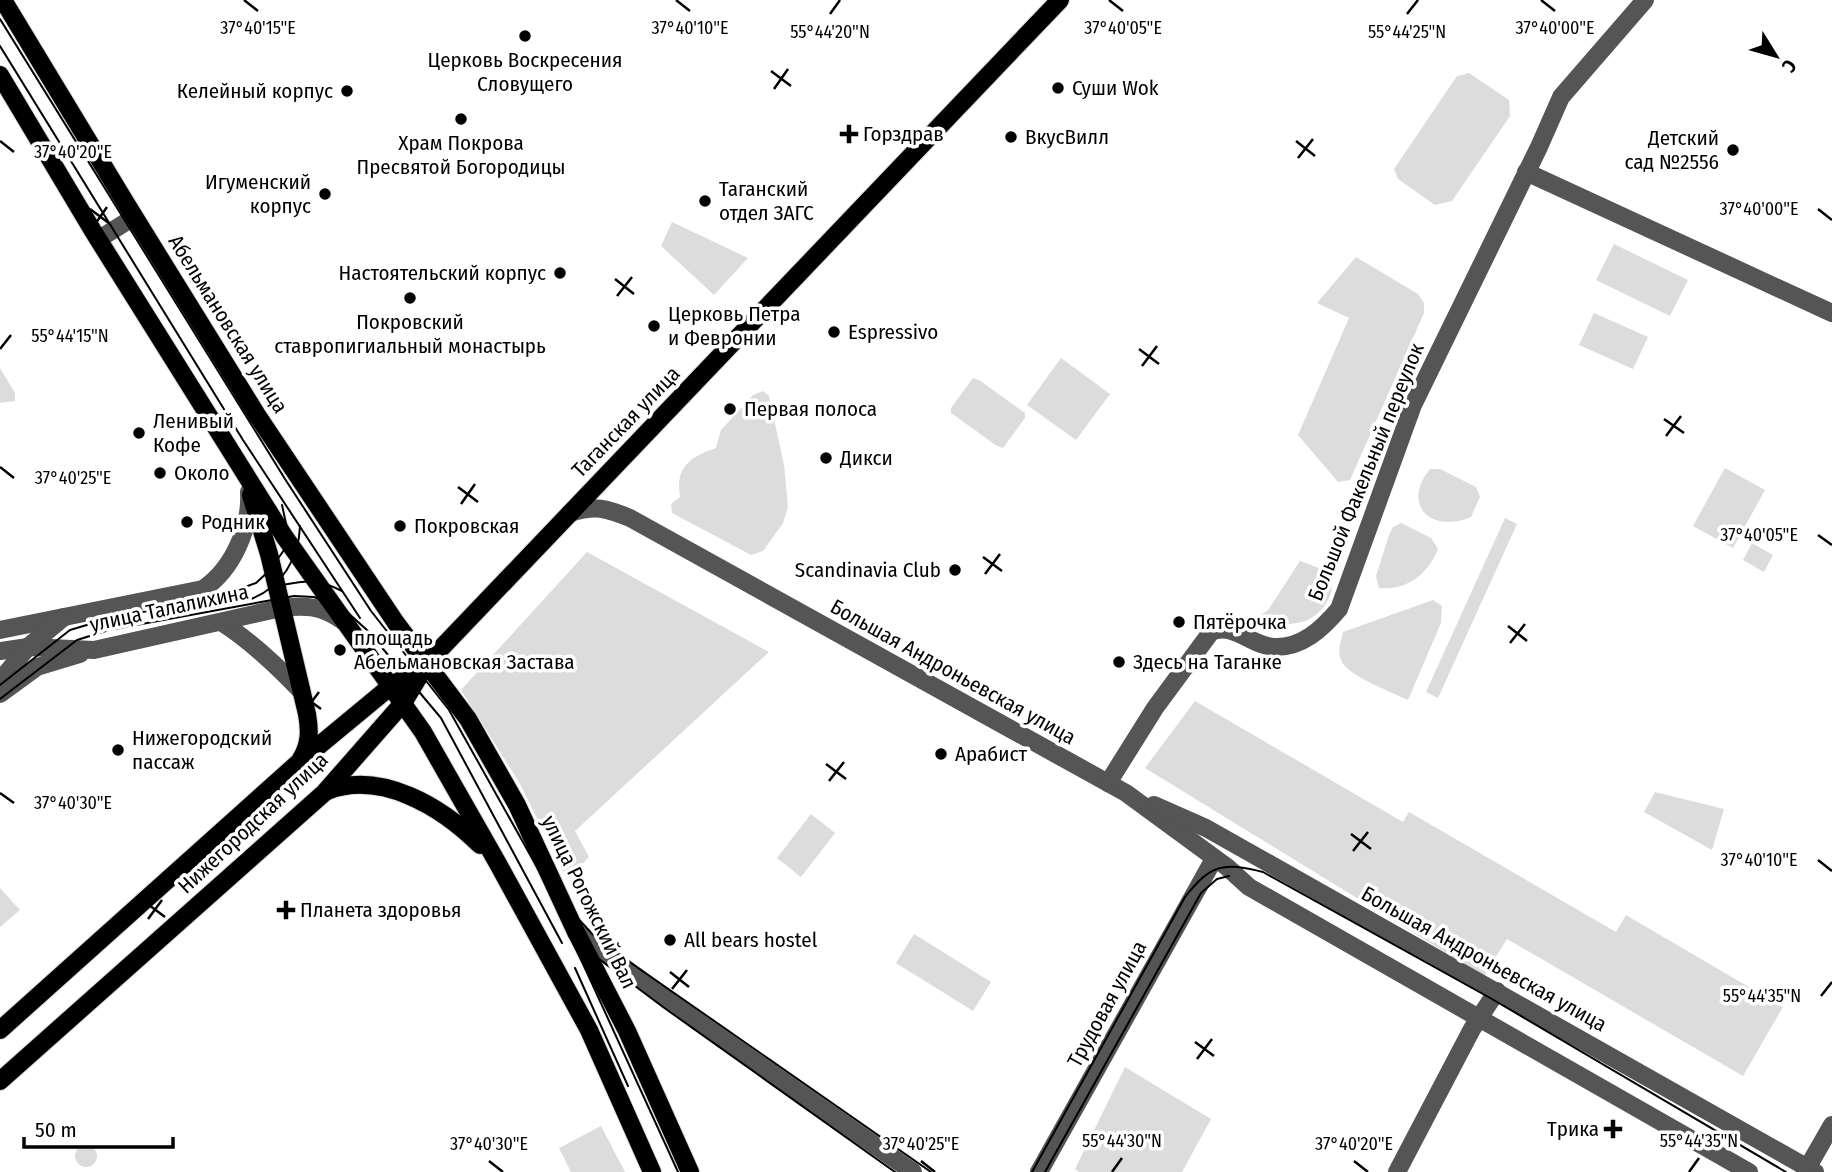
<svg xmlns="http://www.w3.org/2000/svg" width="1832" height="1172" font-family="'Fira Sans Condensed',sans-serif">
  <rect width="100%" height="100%" fill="#fff"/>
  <!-- green -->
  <g fill="#dcdcdc">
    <polygon points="1469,73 1509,100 1510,116 1452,201 1435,205 1398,179 1394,169 1457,76"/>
    <polygon points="672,222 748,258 714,295 661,246"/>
    <polygon points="1614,244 1688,280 1670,316 1596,280"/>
    <polygon points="1356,257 1418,294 1424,303 1424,313 1350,480 1338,482 1298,435 1349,318 1317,303"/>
    <polygon points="1594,313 1648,337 1633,369 1579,345"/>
    <polygon points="1061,358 1110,394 1076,440 1027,405"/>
    <polygon points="0,368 15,393 15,401 0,403"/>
    <polygon points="973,378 979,380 1025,413 1025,418 1003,448 997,446 951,413 951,408"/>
    <path d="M763 391 769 396 784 465 788 507 783 523 763 551 751 555 672 513 671 504 680 497C675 467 690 457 716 448L721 430 753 395Z"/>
    <polygon points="1725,468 1765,490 1733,548 1693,526"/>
    <path d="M1430 469H1440L1476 487 1480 497 1471 517C1430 534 1401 504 1430 469Z"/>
    <polygon points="1505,518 1517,524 1438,698 1426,692"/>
    <path d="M1401 523 1431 538 1438 549C1428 574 1407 591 1379 588L1376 576 1389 535 1393 527Z"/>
    <polygon points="1752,543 1773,555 1764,572 1743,560"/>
    <polygon points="587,552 769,652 575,831 589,857 567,879 519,782 461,690"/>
    <path d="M1300 561C1309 564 1319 567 1325 573 1342 589 1322 615 1305 621 1288 627 1266 623 1249 623L1268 610Z"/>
    <path d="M1433 600 1442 606 1441 623 1408 700C1392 692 1347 676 1341 660 1337 651 1341 641 1343 632Z"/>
    <polygon points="1195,701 1403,822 1409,812 1616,932 1626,915 1783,1007 1743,1076 1507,939 1484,976 1145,768"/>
    <polygon points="1655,792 1724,809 1712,850 1644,812"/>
    <polygon points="811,814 835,833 801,877 777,858"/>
    <polygon points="0,888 20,910 0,927"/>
    <polygon points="914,934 991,982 973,1011 896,963"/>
    <polygon points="1125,1067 1211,1119 1182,1172 1079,1172 1075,1169"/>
    <polygon points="601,1126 625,1172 571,1172 559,1148"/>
    <circle cx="86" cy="1156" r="11"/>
  </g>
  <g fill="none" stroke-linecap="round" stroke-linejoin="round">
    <!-- major casing -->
    <g stroke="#dbdbdb" stroke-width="20">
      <g id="major">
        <polyline points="3,0 127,205 257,415 396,623 468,719 517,805 576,932 627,1031 690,1172"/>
        <polyline points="0,75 93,231 284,536 423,732 497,862 589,1030 652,1172"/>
        <path d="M251 495 269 554 307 714C310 731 310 744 301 759"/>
        <path d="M327 791C381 770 442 807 480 845"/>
        <polyline points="0,1030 298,763 391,686 427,663"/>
        <polyline points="0,1081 324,793 403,703 427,663 1060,0"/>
      </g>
    </g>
    <!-- minor -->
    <g stroke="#555" stroke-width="18">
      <polyline points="1526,172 1832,313"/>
      <polyline points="99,239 134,217"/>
      <path d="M570 513C595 505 606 508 630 518L1126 793 1227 867 1249 887 1749 1172"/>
      <path d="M221 622C251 641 276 665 300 690"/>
      <path d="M0 630 203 589C233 569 251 527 249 492"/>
      <path d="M0 651 28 647 94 650 281 608C307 605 321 606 343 621"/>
      <polyline points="0,681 28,647 64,617"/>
      <polyline points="0,694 37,667 80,654"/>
      <path d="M1108 783 1155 708 1211 632C1234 622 1251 646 1274 647 1302 648 1322 629 1339 609L1413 405 1539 147 1561 97 1645 0"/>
      <polyline points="1154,805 1206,828 1815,1172"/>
      <polyline points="576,932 697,1021 913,1172"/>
      <polyline points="1039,1172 1214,859"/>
      <polyline points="1397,1172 1472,1029 1497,991"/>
      <polyline points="1805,1172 1832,1125"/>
    </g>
    <!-- major -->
    <use href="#major" stroke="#000" stroke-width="18"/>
    <!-- tram -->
    <g stroke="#000" stroke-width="2">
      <polyline points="0,19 285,479 371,611 449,710 547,885 678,1172"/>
      <polyline points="0,46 243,440 360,618"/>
      <path d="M271 587C302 582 312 576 342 591"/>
      <path d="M251 599C282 587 299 558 300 526"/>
      <polyline points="0,685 70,630 107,619 214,598 256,583 270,570 284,550 287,528 282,505"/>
      <polyline points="0,699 77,640 109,630 294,596 314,597 346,611 368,631 441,718 562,943"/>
      <polyline points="555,894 598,940 931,1172"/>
      <polyline points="575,941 663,1007 895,1172"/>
      <polyline points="575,968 628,1086"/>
      <path d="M1032 1172 1185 897C1211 864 1223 862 1263 872L1492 999 1786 1172"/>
      <polyline points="1045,1172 1201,893 1217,879 1229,876"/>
    </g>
  </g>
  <!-- ticks -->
  <path fill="none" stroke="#000" stroke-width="2.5" d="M244 0 258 11M676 0 690 11M1109 0 1123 11M1541 0 1555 11M830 14 840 0M1407 14 1418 0M771 71 791 86M774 89 788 69M0 141 14 152M1296 141 1315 156M1298 158 1313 139M90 209 110 224M1818 209 1832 220M93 227 107 207M615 279 634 294M617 296 632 277M0 349 11 335M1139 349 1159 364M1142 366 1157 346M1664 419 1684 433M1666 436 1681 416M0 467 14 478M458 487 478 502M461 504 475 484M1818 535 1832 545M983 557 1002 571M985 574 1000 554M1508 626 1527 641M1510 643 1525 624M302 695 321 709M304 712 319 692M826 764 846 779M829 781 844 762M0 793 14 803M1351 834 1371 849M1353 851 1368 832M1818 860 1832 871M145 902 165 917M148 919 162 900M670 972 689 987M672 989 687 970M1821 996 1832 982M1195 1042 1214 1056M1197 1059 1212 1039M489 1161 503 1172M921 1161 935 1172M1354 1161 1368 1172M1112 1172 1122 1158M1689 1172 1699 1158"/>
  <!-- markers -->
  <g fill="#000" stroke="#fff" stroke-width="2.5">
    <circle cx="525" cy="36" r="7"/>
    <circle cx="1058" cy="88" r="7"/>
    <circle cx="347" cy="91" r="7"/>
    <circle cx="461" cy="119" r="7"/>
    <path d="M845.5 123.5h7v7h7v7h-7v7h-7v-7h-7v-7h7z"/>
    <circle cx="1011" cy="137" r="7"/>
    <circle cx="1733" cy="150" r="7"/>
    <circle cx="325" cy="194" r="7"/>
    <circle cx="705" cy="201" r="7"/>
    <circle cx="560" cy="273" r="7"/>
    <circle cx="410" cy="298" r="7"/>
    <circle cx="654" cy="326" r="7"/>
    <circle cx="834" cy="332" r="7"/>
    <circle cx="730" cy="409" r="7"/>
    <circle cx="139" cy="433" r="7"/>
    <circle cx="826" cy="458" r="7"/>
    <circle cx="160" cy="473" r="7"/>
    <circle cx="187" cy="522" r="7"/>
    <circle cx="400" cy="526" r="7"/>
    <circle cx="955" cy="570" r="7"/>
    <circle cx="1179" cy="622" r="7"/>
    <circle cx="340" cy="650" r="7"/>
    <circle cx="1119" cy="662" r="7"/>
    <circle cx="118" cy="750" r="7"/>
    <circle cx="941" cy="754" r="7"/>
    <path d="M282.5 899.5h7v7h7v7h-7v7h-7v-7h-7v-7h7z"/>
    <circle cx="670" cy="940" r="7"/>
    <path d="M1609.5 1118.5h7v7h7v7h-7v7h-7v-7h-7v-7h7z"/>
  </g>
  <g text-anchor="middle" stroke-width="7" stroke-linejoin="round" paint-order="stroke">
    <!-- poi labels -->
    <g font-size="21" fill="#000" stroke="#fff" text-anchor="start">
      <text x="525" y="67" text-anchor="middle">Церковь Воскресения<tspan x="525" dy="24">Словущего</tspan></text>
      <text x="1072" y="95">Суши Wok</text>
      <text x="333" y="98" text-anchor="end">Келейный корпус</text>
      <text x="863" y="141">Горздрав</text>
      <text x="1025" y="144">ВкусВилл</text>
      <text x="1719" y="145" text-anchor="end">Детский<tspan x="1719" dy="24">сад №2556</tspan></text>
      <text x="461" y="150" text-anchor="middle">Храм Покрова<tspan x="461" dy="24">Пресвятой Богородицы</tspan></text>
      <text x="311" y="189" text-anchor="end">Игуменский<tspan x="311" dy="24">корпус</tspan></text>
      <text x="719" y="196">Таганский<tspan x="719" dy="24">отдел ЗАГС</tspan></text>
      <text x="546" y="280" text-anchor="end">Настоятельский корпус</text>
      <text x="668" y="321">Церковь Петра<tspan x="668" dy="24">и Февронии</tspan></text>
      <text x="410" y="329" text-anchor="middle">Покровский<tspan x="410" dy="24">ставропигиальный монастырь</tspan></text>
      <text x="848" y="339">Espressivo</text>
      <text x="744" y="416">Первая полоса</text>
      <text x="153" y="428">Ленивый<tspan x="153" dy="24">Кофе</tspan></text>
      <text x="840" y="465">Дикси</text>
      <text x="174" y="480">Около</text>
      <text x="201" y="529">Родник</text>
      <text x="414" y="533">Покровская</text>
      <text x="941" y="577" text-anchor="end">Scandinavia Club</text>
      <text x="1193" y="629">Пятёрочка</text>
      <text x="354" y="645">площадь<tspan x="354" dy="24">Абельмановская Застава</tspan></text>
      <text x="1133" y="669">Здесь на Таганке</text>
      <text x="132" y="745">Нижегородский<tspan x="132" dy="24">пассаж</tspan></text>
      <text x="955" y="761">Арабист</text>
      <text x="300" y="917">Планета здоровья</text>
      <text x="684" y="947">All bears hostel</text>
      <text x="1599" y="1136" text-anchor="end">Трика</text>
    </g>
    <!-- street labels -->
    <g font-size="21" fill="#000" stroke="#fff">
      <text transform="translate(228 324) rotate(58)" y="7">Абельмановская улица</text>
      <text transform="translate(626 422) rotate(-46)" y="7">Таганская улица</text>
      <text transform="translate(1366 472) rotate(-68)" y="7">Большой Факельный переулок</text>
      <text transform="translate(169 608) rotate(-12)" y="7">улица Талалихина</text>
      <text transform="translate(953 672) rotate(29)" y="7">Большая Андроньевская улица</text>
      <text transform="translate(253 823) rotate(-43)" y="7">Нижегородская улица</text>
      <text transform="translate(589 902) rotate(64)" y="7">улица Рогожский Вал</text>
      <text transform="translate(1484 959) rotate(29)" y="7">Большая Андроньевская улица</text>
      <text transform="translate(1107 1004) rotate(-61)" y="7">Трудовая улица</text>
    </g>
  </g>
  <g font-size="18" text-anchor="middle" fill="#000" stroke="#fff" stroke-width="7" stroke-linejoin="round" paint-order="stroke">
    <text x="690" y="34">37°40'10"E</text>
    <text x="258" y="34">37°40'15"E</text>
    <text x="1123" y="34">37°40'05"E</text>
    <text x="1555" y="34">37°40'00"E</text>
    <text x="830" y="38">55°44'20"N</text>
    <text x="1407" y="38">55°44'25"N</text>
    <text x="73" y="158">37°40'20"E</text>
    <text x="1759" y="215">37°40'00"E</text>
    <text x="70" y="342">55°44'15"N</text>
    <text x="73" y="484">37°40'25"E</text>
    <text x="1759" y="541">37°40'05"E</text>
    <text x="73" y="809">37°40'30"E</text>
    <text x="1759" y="866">37°40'10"E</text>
    <text x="1762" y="1002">55°44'35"N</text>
    <text x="1122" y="1147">55°44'30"N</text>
    <text x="1699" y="1147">55°44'35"N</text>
    <text x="489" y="1150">37°40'30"E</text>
    <text x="921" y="1150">37°40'25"E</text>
    <text x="1354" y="1150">37°40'20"E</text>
  </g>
  <!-- north arrow -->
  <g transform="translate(1776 56) rotate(127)" stroke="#ffffff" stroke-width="5" paint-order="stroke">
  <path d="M0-5L12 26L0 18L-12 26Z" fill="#000000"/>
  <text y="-10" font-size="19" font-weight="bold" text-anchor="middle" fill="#000000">С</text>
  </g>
  <!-- scale -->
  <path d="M24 1137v10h149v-10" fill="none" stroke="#000000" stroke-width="3.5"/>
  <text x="35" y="1137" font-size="21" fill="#000000" stroke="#ffffff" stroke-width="5" paint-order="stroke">50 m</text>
</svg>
